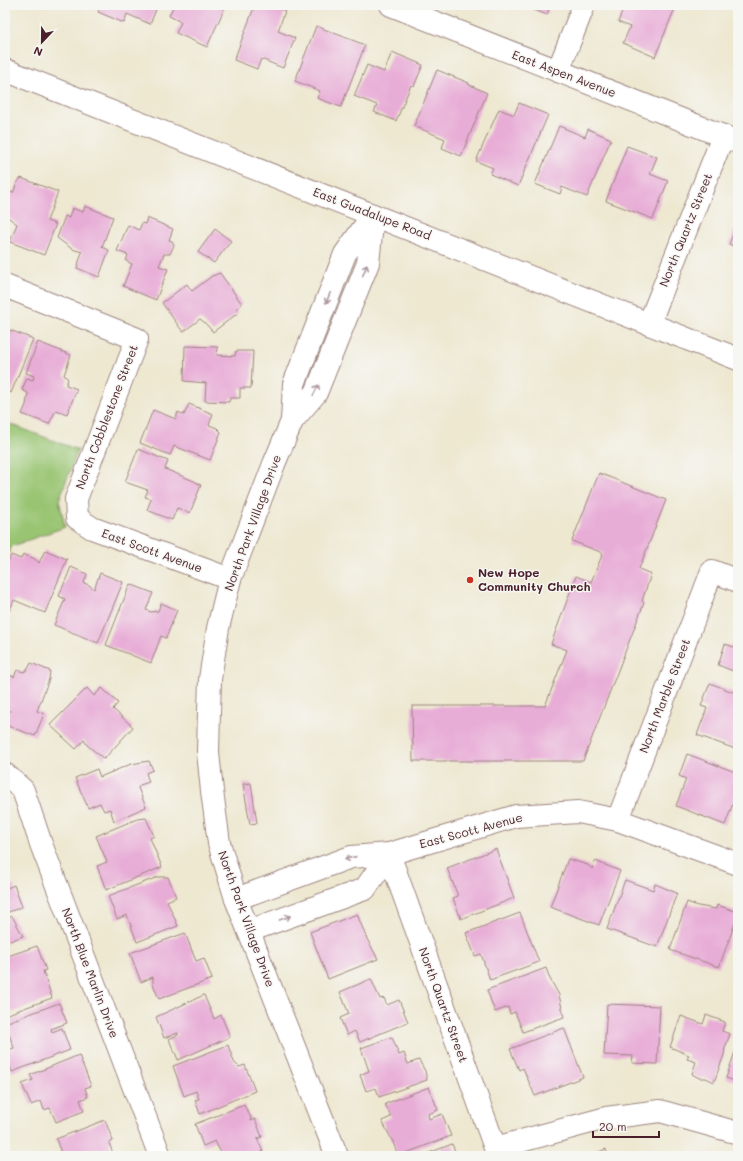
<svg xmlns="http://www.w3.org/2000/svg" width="743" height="1161" font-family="Mali,sans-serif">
  <rect width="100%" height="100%" fill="#f6f6f2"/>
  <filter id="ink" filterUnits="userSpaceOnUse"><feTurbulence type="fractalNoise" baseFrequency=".025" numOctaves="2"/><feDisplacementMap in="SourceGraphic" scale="8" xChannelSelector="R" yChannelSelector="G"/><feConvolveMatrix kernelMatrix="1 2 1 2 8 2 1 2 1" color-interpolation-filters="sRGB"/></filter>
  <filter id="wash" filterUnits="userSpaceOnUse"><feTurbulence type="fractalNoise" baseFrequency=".012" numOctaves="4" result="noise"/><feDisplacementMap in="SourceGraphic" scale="16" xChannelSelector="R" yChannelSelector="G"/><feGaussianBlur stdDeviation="0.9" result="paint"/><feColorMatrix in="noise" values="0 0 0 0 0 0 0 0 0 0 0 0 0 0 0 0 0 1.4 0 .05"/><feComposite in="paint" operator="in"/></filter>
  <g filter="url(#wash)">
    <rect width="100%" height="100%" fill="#eee8d1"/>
    <!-- green -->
    <polygon fill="#99c572" stroke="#72724e" points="5,422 78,450 59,500 65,527 12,546 5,561"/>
    <g id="blocks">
      <!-- building -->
      <g fill="#e8add7">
        <polygon points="101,5 158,5 150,24 127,14 124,23 98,12"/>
        <polygon points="174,5 226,5 207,47 176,33 181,22 169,16"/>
        <polygon points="255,5 270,5 285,11 278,31 295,38 283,68 261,59 257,69 234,60"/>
        <polygon points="522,5 550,5 547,15"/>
        <polygon points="625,5 667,5 675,8 655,57 623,43 630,27 618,22"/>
        <polygon points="316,26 365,45 341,107 317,98 320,91 295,81"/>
        <polygon points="392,52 423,65 414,86 411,85 396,121 374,112 377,105 354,96 367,65 384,72"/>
        <polygon points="437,70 469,83 468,84 487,93 461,156 442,148 445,139 414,126"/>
        <polygon points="519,103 548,115 518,186 490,174 493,168 476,161 499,109 514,115"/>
        <polygon points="559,126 585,137 588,129 611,139 587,197 562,187 560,194 535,184"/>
        <polygon points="627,146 657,157 650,174 668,181 653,219 606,201"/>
        <polygon points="21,178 58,192 47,221 56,224 44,255 10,242 17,224 5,215 5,203 9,191 13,193 17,183"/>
        <polygon points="85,206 113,217 102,247 109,250 99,277 77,268 82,252 72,249 57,238 65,216 69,218 72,208 83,212"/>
        <polygon points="147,218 173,229 169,240 172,241 174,245 170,254 164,254 159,266 168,269 156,300 123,286 132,264 126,261 128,255 117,251 128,225 139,230 142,223 145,224"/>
        <polygon points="738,222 738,248 729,244"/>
        <polygon points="215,229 231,241 214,263 198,252"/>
        <polygon points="220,273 242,304 236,309 238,313 213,332 205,323 200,319 183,332 162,303 187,284 192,291 212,276"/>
        <polygon points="10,330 33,339 11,393 5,390 5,343"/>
        <polygon points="38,342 71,355 64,375 68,379 66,385 77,389 67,414 56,410 49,424 22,414 26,405 28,393 22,390 27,378 33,380 34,376 26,373"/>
        <polygon points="185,346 218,347 217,355 235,356 236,351 253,351 251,388 240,388 240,398 230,398 229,402 205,401 206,383 184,381"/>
        <polygon points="189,404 213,414 209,425 217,428 221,432 210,460 174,446 170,455 140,443 153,410 176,419 178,412 184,415"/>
        <polygon points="138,449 168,461 165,469 194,481 201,485 190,513 177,508 172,520 147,510 151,499 145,497 148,490 125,482"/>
        <polygon points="599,473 666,500 639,569 651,574 642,601 644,603 583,761 413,761 412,706 545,706 567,650 551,644 576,576 591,582 603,553 572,541"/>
        <polygon points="45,550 67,559 45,613 14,600 10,610 5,609 5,569 11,555 21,559 23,554 35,559 39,563"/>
        <polygon points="71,567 87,574 84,583 89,585 94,589 100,573 123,582 98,643 54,625 65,599 59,596"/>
        <polygon points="130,584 153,593 146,610 151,612 158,611 161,603 177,610 166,638 161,636 151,663 106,645"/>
        <polygon points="725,644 737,648 738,645 738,673 718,665"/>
        <polygon points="31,663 50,671 49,679 37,711 44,714 35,736 5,725 10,711 5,709 5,673 14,677 17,670 24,672 28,669"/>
        <polygon points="710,683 738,694 738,750 697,735 707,708 701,706"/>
        <polygon points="87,688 94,696 102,688 118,703 113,709 133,727 104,759 87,745 84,740 76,749 50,725"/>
        <polygon points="687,754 738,773 738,790 725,825 676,806 686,779 679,776"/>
        <polygon points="149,761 153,770 146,773 149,782 140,785 138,788 146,807 114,821 110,809 104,811 100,803 88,808 75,778 97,769 100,777 131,764"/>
        <polygon points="251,783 257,823 250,824 243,784"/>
        <polygon points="146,818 154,836 150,838 162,867 106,890 97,866 107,862 96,836 137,819"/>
        <polygon points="496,849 514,898 461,919 453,898 458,896 447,868"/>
        <polygon points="568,859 588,865 592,869 595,861 620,871 599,925 550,907"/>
        <polygon points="158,877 168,877 176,897 167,901 178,926 137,942 127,915 117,919 108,896"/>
        <polygon points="625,880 653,890 655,884 677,893 657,947 607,929"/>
        <polygon points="14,885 22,907 6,913 8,918 12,916 23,936 5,943 5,889"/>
        <polygon points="687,902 698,906 716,909 717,905 738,912 738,915 719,967 670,950"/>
        <polygon points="520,913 539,962 490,980 481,954 475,956 466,933"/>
        <polygon points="357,914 367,939 378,959 328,979 310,932"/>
        <polygon points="185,933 196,961 204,958 212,979 159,999 153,984 153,977 141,982 130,953"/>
        <polygon points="37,946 46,970 43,971 52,998 5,1015 5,957"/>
        <polygon points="738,959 738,969 735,968"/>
        <polygon points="546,968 550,979 559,995 564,1017 523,1032 515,1012 510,1014 508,1007 495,1012 487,990"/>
        <polygon points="371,979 380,999 384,998 387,1005 399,1000 408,1022 360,1042 355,1031 347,1035 340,1018 349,1014 340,992"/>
        <polygon points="204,995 214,1019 221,1015 230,1037 178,1060 175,1052 174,1052 169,1039 178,1035 178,1033 164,1038 156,1017"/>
        <polygon points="59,1003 67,1023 51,1029 52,1032 62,1028 70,1050 12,1072 5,1051 14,1048 5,1023"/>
        <polygon points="607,1004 660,1006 657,1064 632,1063 633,1056 604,1055"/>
        <polygon points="706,1015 725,1022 722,1031 730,1034 725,1048 724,1055 714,1082 706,1078 699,1078 692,1074 696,1062 687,1059 689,1055 670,1047 681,1016 703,1024"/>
        <polygon points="564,1028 583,1077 535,1096 523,1068 519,1070 510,1049"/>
        <polygon points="392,1037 399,1055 404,1053 408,1064 419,1060 425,1071 427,1080 379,1097 376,1088 366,1091 360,1075 369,1071 361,1048"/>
        <polygon points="738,1043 738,1082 726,1078"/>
        <polygon points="228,1045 234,1062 239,1067 245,1065 255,1091 200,1114 195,1100 199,1099 196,1091 184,1096 173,1066"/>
        <polygon points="79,1055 91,1086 85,1088 88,1097 80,1100 84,1111 56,1122 50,1108 44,1110 41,1101 31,1105 22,1084 33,1080 30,1075"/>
        <polygon points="429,1087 438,1110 428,1114 429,1119 442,1114 451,1136 398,1156 393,1142 382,1121 391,1117 385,1104"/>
        <polygon points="244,1105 251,1118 250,1121 255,1119 262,1137 257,1139 262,1149 263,1155 260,1156 214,1156 221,1153 215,1141 203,1146 195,1124"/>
        <polygon points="105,1120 113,1141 109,1143 114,1156 62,1156 56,1139"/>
        <polygon points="452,1144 457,1156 421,1156"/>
        <polygon points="606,1149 608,1156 589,1156"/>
      </g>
    </g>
  </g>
  <g filter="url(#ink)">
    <use href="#blocks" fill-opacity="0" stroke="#9c847e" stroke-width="1"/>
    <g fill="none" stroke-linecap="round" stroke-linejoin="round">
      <!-- minor casing -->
      <g stroke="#9c847e" stroke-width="24">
        <g id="minor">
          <polyline points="391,5 738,142"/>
          <polyline points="558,71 584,5"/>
          <polyline points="5,286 137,339 76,499 77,518 92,528 230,579"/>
          <polyline points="649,324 723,136"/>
          <polyline points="292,421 294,384 345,254 372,216"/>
          <polyline points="5,774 23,790 41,844 160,1156"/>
          <polyline points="618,820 712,571 738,581"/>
          <polyline points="389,854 498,1156"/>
          <polyline points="236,899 351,857 389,854 516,816 578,812 618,820 738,864"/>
          <polyline points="249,931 365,889 389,854"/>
          <polyline points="495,1148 606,1118 660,1111 738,1133"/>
          <polyline points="337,1156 236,899 219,843 212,791 208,752 209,712 210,679 218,628 230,579 274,464 292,421 316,393 368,263 373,215"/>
        </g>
      </g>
      <!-- major casing -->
      <g stroke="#9c847e" stroke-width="24">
        <polyline id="major" points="5,70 738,359"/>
      </g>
      <!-- minor -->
      <use href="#minor" stroke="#fff" stroke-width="22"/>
      <!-- major -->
      <use href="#major" stroke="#fff" stroke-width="22"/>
    </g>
    <!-- one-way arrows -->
    <defs><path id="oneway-shaft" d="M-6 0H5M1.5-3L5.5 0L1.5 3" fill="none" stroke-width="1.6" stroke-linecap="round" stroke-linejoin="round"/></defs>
    <g stroke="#ae9aa0">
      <use href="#oneway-shaft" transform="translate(365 270) rotate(-68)"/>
      <use href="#oneway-shaft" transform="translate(328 298) rotate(112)"/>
      <use href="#oneway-shaft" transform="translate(316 390) rotate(-62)"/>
      <use href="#oneway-shaft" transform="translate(350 858) rotate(167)"/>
      <use href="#oneway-shaft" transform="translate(285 918) rotate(-20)"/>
    </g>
  </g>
  <!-- markers -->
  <circle fill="#c8321e" stroke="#f6f6f2" stroke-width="1.5" cx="470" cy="580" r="4"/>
  <g text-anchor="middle" stroke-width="3" stroke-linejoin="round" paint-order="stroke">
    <!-- street labels -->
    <g font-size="12" fill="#4a1f2b" stroke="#f6f6f2">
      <text transform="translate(564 74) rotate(21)" y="4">East Aspen Avenue</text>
      <text transform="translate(372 214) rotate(21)" y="4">East Guadalupe Road</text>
      <text transform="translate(686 230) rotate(-68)" y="4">North Quartz Street</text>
      <text transform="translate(107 417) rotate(-69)" y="4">North Cobblestone Street</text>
      <text transform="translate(253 523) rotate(-70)" y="4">North Park Village Drive</text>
      <text transform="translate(152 551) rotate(20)" y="4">East Scott Avenue</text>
      <text transform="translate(665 696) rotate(-69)" y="4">North Marble Street</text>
      <text transform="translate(471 831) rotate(-15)" y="4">East Scott Avenue</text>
      <text transform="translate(246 919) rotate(70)" y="4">North Park Village Drive</text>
      <text transform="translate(90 973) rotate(69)" y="4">North Blue Marlin Drive</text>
      <text transform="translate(443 1005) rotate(70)" y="4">North Quartz Street</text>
    </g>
    <!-- poi labels -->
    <g font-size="12" font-weight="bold" fill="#4a1f2b" stroke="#f6f6f2" text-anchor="start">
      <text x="478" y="577">New Hope<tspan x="478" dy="14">Community Church</tspan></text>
    </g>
  </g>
  <!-- margin -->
  <rect width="743" height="1161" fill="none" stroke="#f6f6f2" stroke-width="20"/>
  <!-- north arrow -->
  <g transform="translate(42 42) rotate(202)" stroke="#f6f6f2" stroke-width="3" paint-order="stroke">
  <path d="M0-3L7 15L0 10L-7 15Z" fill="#4a1f2b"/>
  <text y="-6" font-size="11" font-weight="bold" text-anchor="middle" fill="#4a1f2b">N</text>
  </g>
  <!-- scale -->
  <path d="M593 1131v6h66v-6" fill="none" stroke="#4a1f2b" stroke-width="2"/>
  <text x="599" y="1131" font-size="12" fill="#4a1f2b" stroke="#f6f6f2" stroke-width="3" paint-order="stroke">20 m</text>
</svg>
